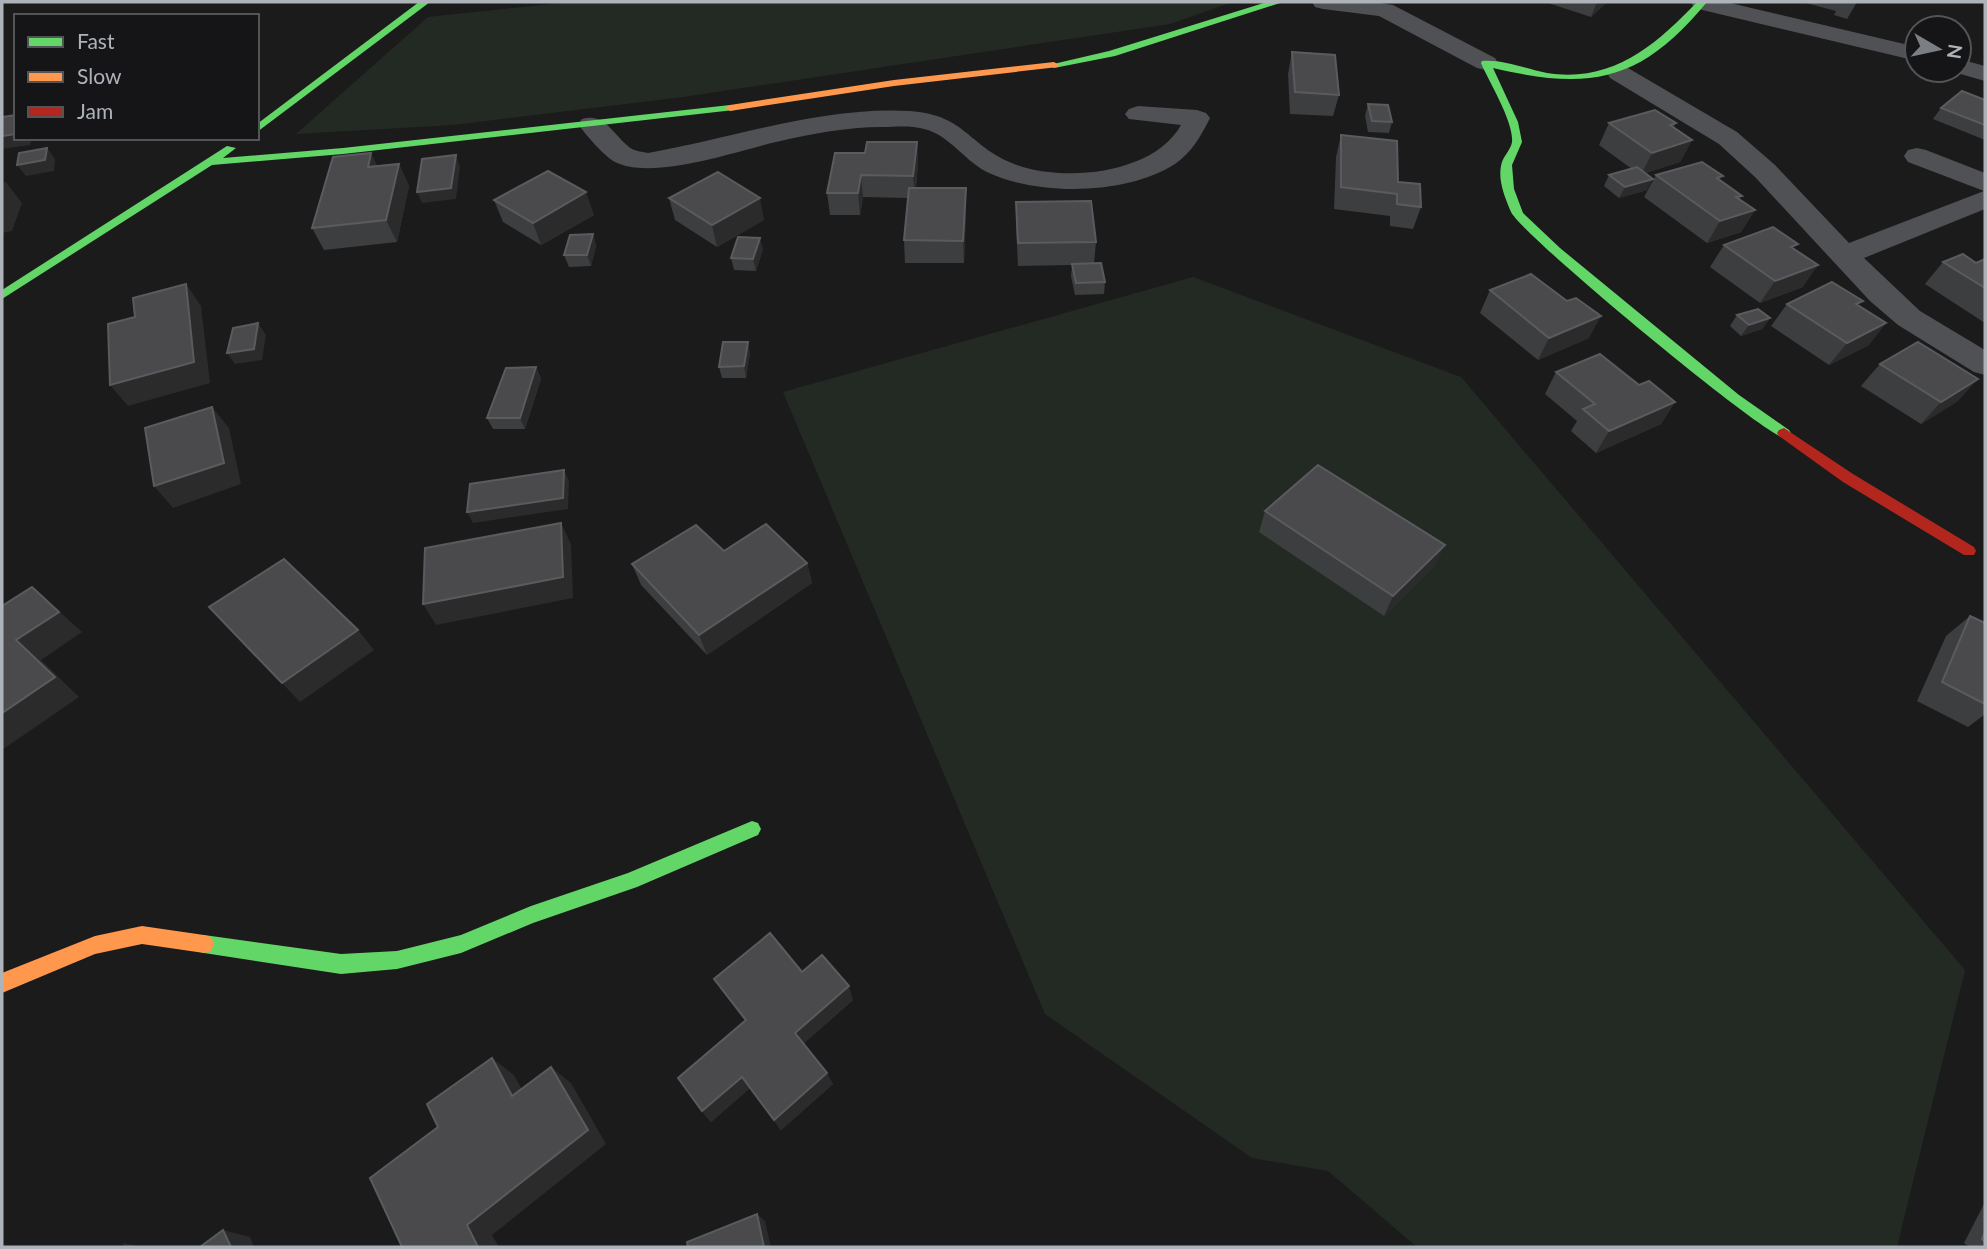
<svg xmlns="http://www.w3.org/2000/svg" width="1987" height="1249" font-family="Lato,sans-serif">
  <rect width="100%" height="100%" fill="#1b1b1b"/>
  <!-- green -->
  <g fill="#232a24">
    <polygon points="570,2 1233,2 1170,24 683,97 453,125 296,134 428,17"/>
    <polygon points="1193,277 1461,377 1965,970 1897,1247 1417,1247 1328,1171 1252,1158 1045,1014 783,392"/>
  </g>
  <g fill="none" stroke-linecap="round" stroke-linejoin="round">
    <!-- street -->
    <g fill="#505154" fill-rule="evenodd">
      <polygon points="1312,2 1374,2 1393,5 1495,58 1498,63 1495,68 1486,70 1477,68 1379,16 1323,9 1315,7"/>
      <polygon points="1691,2 1726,2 1917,47 1917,61 1694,8"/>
      <polygon points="1959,59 1985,66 1985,81 1950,71 1959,70"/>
      <polygon points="1619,66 1628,68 1737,132 1775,165 1849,243 1984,191 1908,162 1904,156 1908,150 1917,148 1926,150 1985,173 1985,209 1864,258 1920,311 1985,350 1985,375 1974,372 1898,325 1870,301 1755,177 1719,144 1610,78 1607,73 1610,68"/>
      <path d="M1138 106 1197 110 1206 113 1210 118C1201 136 1192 152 1175 164 1127 195 1040 196 989 173 965 162 950 135 924 129 910 125 895 127 882 127 846 127 811 134 776 142 736 151 653 181 615 162 605 157 585 134 578 124L582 119C606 112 614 137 632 149 636 151 643 152 648 153 734 138 822 106 910 111 963 115 967 142 1007 161 1056 184 1153 176 1181 125L1129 119 1125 114 1129 109Z"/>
    </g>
    <!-- fast -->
    <g fill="#63d668" fill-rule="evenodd">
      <polygon points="419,2 430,2 257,132 257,124"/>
      <polygon points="1267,2 1283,2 1115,56 1054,68 1049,65 1109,51"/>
      <path d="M1697 2H1707C1641 82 1591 91 1493 68L1518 122 1522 142 1512 165 1514 189 1523 213 1560 248 1739 395 1789 430 1791 433 1789 436 1784 438C1757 430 1522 235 1511 212 1505 198 1498 181 1501 166 1502 157 1511 150 1512 142 1514 122 1489 82 1481 63L1482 61C1502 59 1527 69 1547 73 1612 83 1655 46 1697 2Z"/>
      <polygon points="730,105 734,106 734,110 343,154 212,165 2,299 2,290 227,146 236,148 223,158 343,148"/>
      <polygon points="752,821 758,823 761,829 758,835 637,887 533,923 461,953 397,969 341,974 204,953 197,951 194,944 197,937 204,935 341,954 397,951 461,935 531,906 628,873"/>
    </g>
    <!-- slow -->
    <g fill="#ff974d" fill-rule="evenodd">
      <polygon points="1054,62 1059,65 1058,67 894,86 730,111 725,108 730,105 894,80"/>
      <polygon points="142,926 204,935 211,937 214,944 211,951 204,953 142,944 95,954 2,993 2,973 95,936"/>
    </g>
    <!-- jam -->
    <polygon fill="#b3261e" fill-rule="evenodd" points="1784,428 1853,474 1974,547 1976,551 1974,555 1964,555 1843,482 1779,436 1777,433 1779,430"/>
  </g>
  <!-- wall -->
  <g fill="#3d3e3f">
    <polygon points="1545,2 1607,2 1591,17"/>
    <polygon points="1802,2 1857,2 1847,19 1834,15 1836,11"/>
    <polygon points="1292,52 1339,95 1333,116 1290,114 1288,74"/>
    <polygon points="1985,100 1985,140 1933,119 1941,108"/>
    <polygon points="1368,104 1392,122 1389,133 1368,132 1365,116"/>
    <polygon points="1609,123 1676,123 1673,128 1692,140 1680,162 1645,173 1647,190 1619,198 1604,186 1609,175 1632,169 1599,145"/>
    <polygon points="1341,135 1398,182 1421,207 1413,229 1390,226 1390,216 1334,209 1336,157"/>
    <polygon points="917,142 918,164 916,188 966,188 966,211 964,263 905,263 904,240 908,198 863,197 860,215 830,215 827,193 865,153"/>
    <polygon points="399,164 409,186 397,242 324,250 312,228 378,166"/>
    <polygon points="1656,175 1721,181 1742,196 1739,199 1755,210 1741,232 1707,243 1644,197"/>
    <polygon points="669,198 764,220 717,247 675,220"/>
    <polygon points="494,200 594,215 541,245 503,222"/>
    <polygon points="1016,202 1096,242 1094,263 1105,282 1104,294 1075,295 1071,276 1072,265 1018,266 1016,224"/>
    <polygon points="593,234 596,246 591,266 569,267 564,255"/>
    <polygon points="1724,245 1795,249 1803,287 1760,303 1710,267"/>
    <polygon points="763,249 756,271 734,270 731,258"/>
    <polygon points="1985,259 1985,323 1925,284 1943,262 1976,263"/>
    <polygon points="1490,290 1589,338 1538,360 1480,313"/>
    <polygon points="1787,304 1859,306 1869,345 1829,365 1771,326"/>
    <polygon points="1737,315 1770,318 1762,329 1741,336 1730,326"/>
    <polygon points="750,353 746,378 722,378 719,367"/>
    <polygon points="1880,364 1958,401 1921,424 1861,386"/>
    <polygon points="536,367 541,379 525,429 493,429 487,418"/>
    <polygon points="1556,372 1639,385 1675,402 1661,424 1596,453 1571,431 1577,421 1545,394"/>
    <polygon points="1265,511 1445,545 1434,566 1384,616 1259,532"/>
    <polygon points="724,551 807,563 812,583 707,655 641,585 632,564"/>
    <polygon points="1970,616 1985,623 1985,715 1984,715 1968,727 1917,701 1946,636"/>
    <polygon points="802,972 853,1000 804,1043 833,1084 781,1130 750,1088 711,1122 702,1111 745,1021 723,992 714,979"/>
    <polygon points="1985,1202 1985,1247 1970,1247 1964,1243"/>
  </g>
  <!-- shaded-wall -->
  <g fill="#2b2b2b">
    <polygon points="1597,2 1607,2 1591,17"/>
    <polygon points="16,134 16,138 32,138 30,145 2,149 2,136"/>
    <polygon points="1692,140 1680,162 1641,175 1652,153"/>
    <polygon points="917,142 918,164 915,198 913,176"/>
    <polygon points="47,148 55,159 54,171 26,176 17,165"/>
    <polygon points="371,153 382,175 368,167"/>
    <polygon points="456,155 460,167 456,199 422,203 417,192"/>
    <polygon points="399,164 409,186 397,242 386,220"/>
    <polygon points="861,175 863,197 860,215 858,193"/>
    <polygon points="1653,179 1647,190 1619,198 1625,187"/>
    <polygon points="5,181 22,203 12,231 2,233 2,188"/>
    <polygon points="966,188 966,211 964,263 963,241"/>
    <polygon points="586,192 594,215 541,245 533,223"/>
    <polygon points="760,198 764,220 717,247 712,225"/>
    <polygon points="1755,210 1741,232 1707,243 1720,221"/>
    <polygon points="593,234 596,246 591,266 587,255"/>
    <polygon points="760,238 763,249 756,271 753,259"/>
    <polygon points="1818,265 1803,287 1760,303 1775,281"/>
    <polygon points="186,284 201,306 210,383 128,406 110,385"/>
    <polygon points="1601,316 1589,338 1538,360 1549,338"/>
    <polygon points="1770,318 1762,329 1741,336 1749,325"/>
    <polygon points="258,323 266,335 262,360 235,364 227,353"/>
    <polygon points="1886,323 1869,345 1829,365 1847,343"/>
    <polygon points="748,342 750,353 746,378 744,366"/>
    <polygon points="536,367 541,379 525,429 520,418"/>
    <polygon points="1978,379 1958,401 1921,424 1941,402"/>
    <polygon points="1675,402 1661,424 1596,453 1609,431"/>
    <polygon points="212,407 229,428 241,484 173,508 154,486"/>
    <polygon points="564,470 569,481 568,509 473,523 467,512"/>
    <polygon points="561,523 571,544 573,598 436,625 423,604"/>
    <polygon points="1445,545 1434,566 1384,616 1393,596"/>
    <polygon points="807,563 812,583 707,655 699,635"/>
    <polygon points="32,587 82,632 41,660 79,697 2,750 2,713 16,640"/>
    <polygon points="358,630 374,650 300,702 282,683"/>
    <polygon points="849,986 853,1000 802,1045 795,1033"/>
    <polygon points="492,1058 514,1075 534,1111 512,1096"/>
    <polygon points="551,1067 571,1083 606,1144 492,1235 499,1247 478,1247 467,1225"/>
    <polygon points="827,1073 833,1084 781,1130 774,1120"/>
    <polygon points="742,1077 750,1088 711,1122 702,1111"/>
    <polygon points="757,1214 765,1221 771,1247 764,1247"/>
    <polygon points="223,1230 250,1237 254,1247 231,1247"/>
    <polygon points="123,1243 141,1247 124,1247"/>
  </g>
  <!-- building -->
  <g fill="#4a4a4c" stroke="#595b5e" stroke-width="2">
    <polygon points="1292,52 1335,55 1339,95 1295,92"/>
    <polygon points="1962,91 1985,100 1985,125 1941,108"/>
    <polygon points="1368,104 1388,105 1392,122 1372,121"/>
    <polygon points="1655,110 1676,123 1670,125 1692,140 1652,153 1609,123"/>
    <polygon points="16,115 16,134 2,136 2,117"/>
    <polygon points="1341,135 1397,141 1398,182 1420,184 1421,207 1397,204 1397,194 1341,187"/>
    <polygon points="867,142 917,142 913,176 861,175 858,193 827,193 835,153 865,153"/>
    <polygon points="47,148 45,160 17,165 19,153"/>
    <polygon points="371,153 368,167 399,164 386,220 312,228 333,157"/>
    <polygon points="456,155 451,188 417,192 422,159"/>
    <polygon points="1702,162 1723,176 1717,178 1742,196 1736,197 1755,210 1720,221 1656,175"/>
    <polygon points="1637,167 1653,179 1625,187 1609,175"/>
    <polygon points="548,171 586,192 533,223 494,200"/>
    <polygon points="718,172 760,198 712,225 669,198"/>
    <polygon points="909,188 966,188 963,241 904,240"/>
    <polygon points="1091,201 1096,242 1018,243 1016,202"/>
    <polygon points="1773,227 1798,244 1791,247 1818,265 1775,281 1724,245"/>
    <polygon points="593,234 587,255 564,255 570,235"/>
    <polygon points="738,237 760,238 753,259 731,258"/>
    <polygon points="1963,254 1976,263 1985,259 1985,288 1943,262"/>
    <polygon points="1101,263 1105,282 1076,283 1072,264"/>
    <polygon points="1531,274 1567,301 1576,298 1601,316 1549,338 1490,290"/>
    <polygon points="1832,282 1863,301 1856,304 1886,323 1847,343 1787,304"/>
    <polygon points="186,284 194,362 110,385 108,324 135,317 133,298"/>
    <polygon points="1758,309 1770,318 1749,325 1737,315"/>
    <polygon points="258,323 254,349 227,353 233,328"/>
    <polygon points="723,342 748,342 744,366 719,367"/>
    <polygon points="1918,342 1978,379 1941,402 1880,364"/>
    <polygon points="1600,354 1639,385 1649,381 1675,402 1609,431 1583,409 1595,404 1556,372"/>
    <polygon points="536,367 520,418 487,418 506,368"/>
    <polygon points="212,407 224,463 154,486 145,428"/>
    <polygon points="1318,465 1445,545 1393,596 1265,511"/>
    <polygon points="564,470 563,498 467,512 470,484"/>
    <polygon points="561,523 563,577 423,604 425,548"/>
    <polygon points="766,524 807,563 699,635 632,564 696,525 724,551"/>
    <polygon points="284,559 358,630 282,683 209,607"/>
    <polygon points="32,587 59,612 16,640 55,677 2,713 2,606"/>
    <polygon points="1970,616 1985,623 1985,704 1942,682"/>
    <polygon points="770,933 802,972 822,955 849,986 795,1033 827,1073 774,1120 742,1077 702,1111 678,1078 746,1020 714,979"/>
    <polygon points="492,1058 512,1096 551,1067 588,1130 467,1225 478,1247 402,1247 370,1178 438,1127 427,1104"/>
    <polygon points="757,1214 764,1247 688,1247 687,1242"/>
    <polygon points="223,1230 231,1247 200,1247"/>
    <polygon points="1985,1232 1985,1242 1982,1239"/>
  </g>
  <!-- border -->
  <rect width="1987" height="1249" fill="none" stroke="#aeb3ba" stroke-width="7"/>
  <!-- legend -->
  <rect x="14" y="14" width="245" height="126" fill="#151517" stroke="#525458" stroke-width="2"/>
  <rect x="28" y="37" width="35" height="10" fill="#63d668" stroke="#525458" stroke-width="2"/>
  <text x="77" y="49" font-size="21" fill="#aeb3ba">Fast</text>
  <rect x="28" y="72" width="35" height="10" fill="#ff974d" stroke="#525458" stroke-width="2"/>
  <text x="77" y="84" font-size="21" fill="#aeb3ba">Slow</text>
  <rect x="28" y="107" width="35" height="10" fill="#b3261e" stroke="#525458" stroke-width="2"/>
  <text x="77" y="119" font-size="21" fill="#aeb3ba">Jam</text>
  <!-- north arrow -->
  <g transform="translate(1938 49) rotate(99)"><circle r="33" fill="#151517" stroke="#525458" stroke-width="2"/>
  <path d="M0-5L12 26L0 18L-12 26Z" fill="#7b7e82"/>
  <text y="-10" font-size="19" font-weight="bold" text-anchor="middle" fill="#aeb3ba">N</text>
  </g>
</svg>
